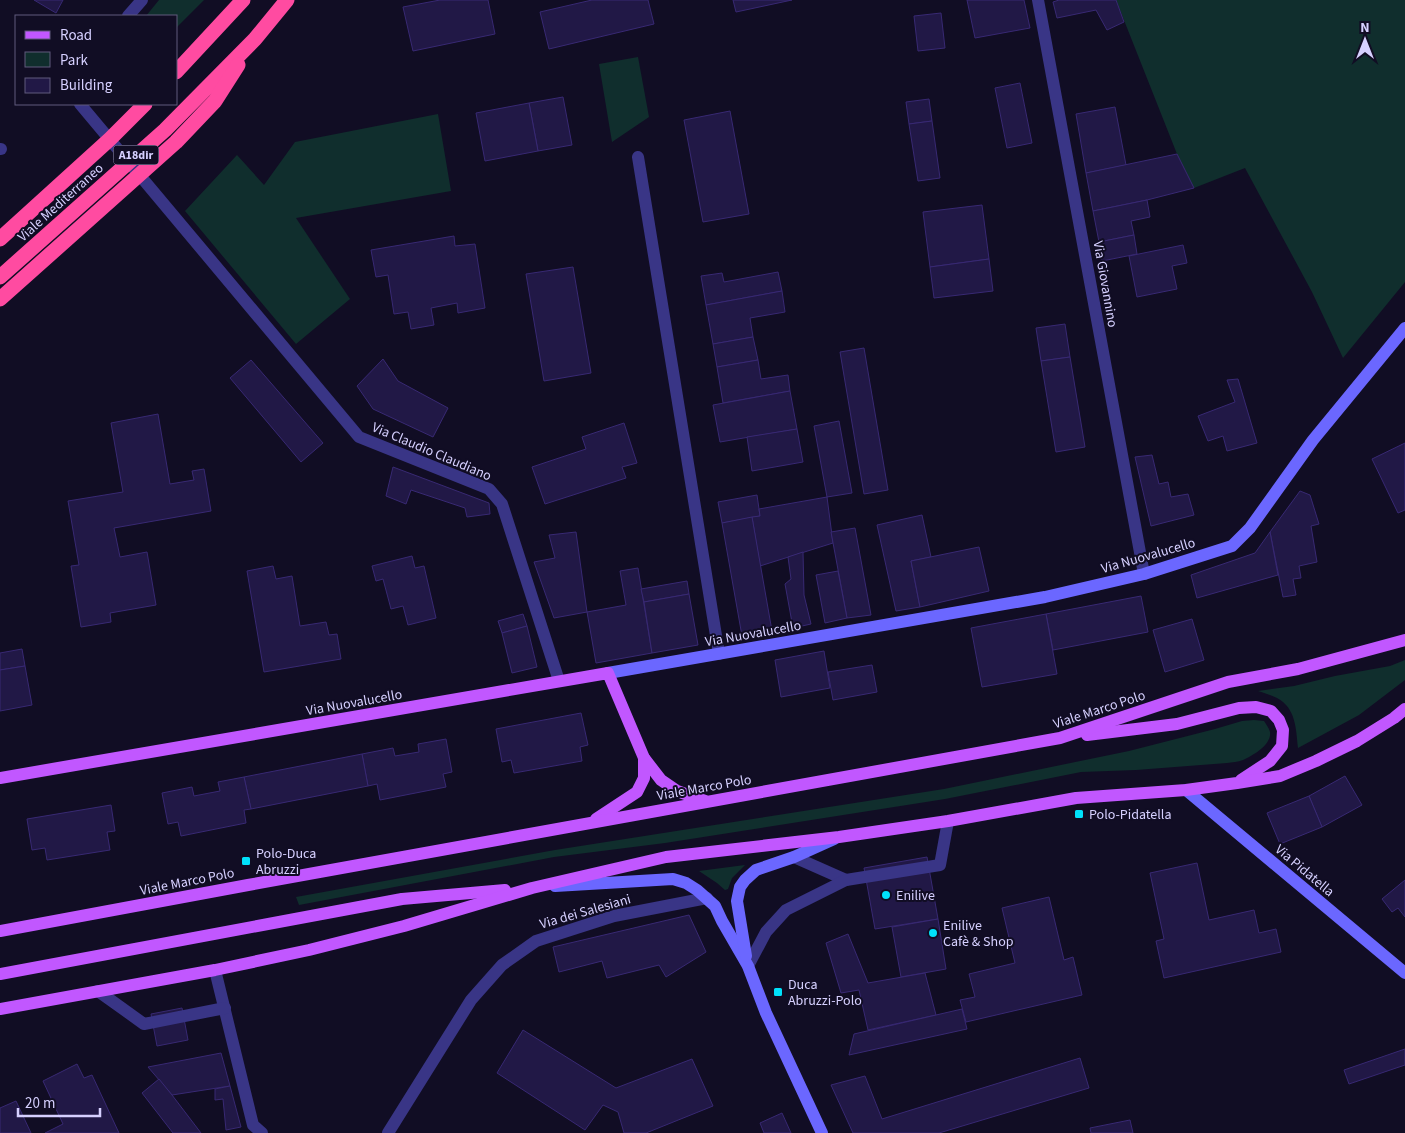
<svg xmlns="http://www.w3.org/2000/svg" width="1405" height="1133" font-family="'Source Sans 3',sans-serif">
  <rect width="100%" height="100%" fill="#110d24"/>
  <!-- green -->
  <g fill="#102e2d">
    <polygon points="159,0 204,0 176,28 176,16 146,16"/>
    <polygon points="1116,0 1405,0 1405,282 1343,358 1312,292 1245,168 1194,188 1177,154"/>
    <polygon points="638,57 649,117 612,142 599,64"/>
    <polygon points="438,114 451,191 296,218 350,299 296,344 185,211 237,155 264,185 295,142"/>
    <path d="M1405 660V680L1359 715 1298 748C1296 729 1296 708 1277 698 1271 695 1264 693 1258 691L1294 686 1335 676 1390 666Z"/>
    <path d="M1254 720 1264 721C1266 724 1269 728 1270 732 1272 745 1252 756 1243 760 1238 762 1232 762 1227 763L1136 770 1081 772 945 799 665 843 554 857 299 905 296 897 555 850 944 789 1129 751 1215 729 1242 721Z"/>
    <polygon points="745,865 732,878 728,889 725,890 717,883 699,871"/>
  </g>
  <!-- building -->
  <g fill="#211846" stroke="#382973">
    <polygon points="34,0 63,0 56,13"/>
    <polygon points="440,0 488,0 495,34 413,51 403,7"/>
    <polygon points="592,0 648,0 654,24 549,49 540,12"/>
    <polygon points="733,0 792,0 736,12"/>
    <polygon points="967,0 1024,0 1030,28 975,38"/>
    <polygon points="1059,0 1116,0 1124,22 1107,30 1096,10 1057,18 1053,2"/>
    <polygon points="941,13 945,48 918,51 914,16"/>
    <polygon points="1020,83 1032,143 1007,148 995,88"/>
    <polygon points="563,97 572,145 538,151 529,103"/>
    <polygon points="929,99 932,121 909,124 906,102"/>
    <polygon points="529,103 538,151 485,161 476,113"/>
    <polygon points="1115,107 1126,165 1086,173 1076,114"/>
    <polygon points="730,111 749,214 703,222 684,120"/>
    <polygon points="932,121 940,178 918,181 909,124"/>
    <polygon points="1177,154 1194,188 1147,200 1093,211 1086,173"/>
    <polygon points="1147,200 1150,217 1131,221 1134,235 1099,242 1093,211"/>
    <polygon points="982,205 989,259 930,267 923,212"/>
    <polygon points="1134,235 1137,254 1102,261 1099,242"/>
    <polygon points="454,236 455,246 475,244 485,308 458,313 457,303 431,308 434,325 411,329 408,312 394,314 388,275 376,277 371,250"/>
    <polygon points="1183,245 1187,263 1172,266 1177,289 1137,297 1129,256"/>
    <polygon points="989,259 993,291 934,298 930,267"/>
    <polygon points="573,267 591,373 544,381 526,274"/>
    <polygon points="778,272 782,291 706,305 701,276 722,273 724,282"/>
    <polygon points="782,291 785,312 750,318 753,337 713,344 706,305"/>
    <polygon points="1065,324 1070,357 1041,361 1036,328"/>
    <polygon points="753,337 758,360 717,367 713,344"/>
    <polygon points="864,348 888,490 864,494 840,352"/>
    <polygon points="1070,357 1085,447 1056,452 1041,361"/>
    <polygon points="383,359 398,381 448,408 433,437 373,409 357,386"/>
    <polygon points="251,360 323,443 301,462 230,378"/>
    <polygon points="758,360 761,379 788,375 790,391 723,403 717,367"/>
    <polygon points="1238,379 1257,443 1227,451 1223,436 1208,441 1198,416 1235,402 1227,380"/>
    <polygon points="790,391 797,429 720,442 713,405"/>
    <polygon points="158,414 170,484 194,480 192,471 204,469 211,511 114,528 120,557 147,552 156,605 110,613 111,622 81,627 71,566 79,565 68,501 123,492 111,423"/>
    <polygon points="839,421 852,493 827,497 814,426"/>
    <polygon points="624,423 637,463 622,467 626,478 545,504 532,467 586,449 582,437"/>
    <polygon points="797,429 803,462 752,471 747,437"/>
    <polygon points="1405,443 1405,510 1398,513 1372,459"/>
    <polygon points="1152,455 1159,484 1168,482 1171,497 1188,494 1194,515 1151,526 1135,457"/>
    <polygon points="393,467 489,503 490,514 467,517 465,508 411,490 406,504 386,496"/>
    <polygon points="1300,491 1310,495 1319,524 1311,526 1317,562 1299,566 1301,578 1293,579 1296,595 1283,597 1270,532"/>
    <polygon points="757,495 760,516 722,523 718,502"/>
    <polygon points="827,497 833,543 760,566 752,517 760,516 759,509"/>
    <polygon points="922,515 931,557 911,561 920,607 896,611 877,525"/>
    <polygon points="752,517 772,631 742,636 722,523"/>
    <polygon points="855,528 871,615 847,618 831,532"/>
    <polygon points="576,532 587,612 554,618 534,562 555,558 549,535"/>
    <polygon points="1270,532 1278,575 1197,598 1191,575 1255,553"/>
    <polygon points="979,547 989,591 920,607 911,561"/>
    <polygon points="803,552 804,595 811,624 793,628 785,584 791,579 788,557"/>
    <polygon points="412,556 415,568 424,566 436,618 408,625 403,606 391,609 383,579 376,581 372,566"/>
    <polygon points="273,566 276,579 292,576 300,626 326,622 329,635 337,634 341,659 264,672 247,571"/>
    <polygon points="638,568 652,653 596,663 587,612 626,605 620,571"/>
    <polygon points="838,571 847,618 825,623 816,575"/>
    <polygon points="687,581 689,594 644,602 641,589"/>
    <polygon points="689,594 698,645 652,653 644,602"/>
    <polygon points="1141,596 1148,632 1053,650 1046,614"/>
    <polygon points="523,614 527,626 502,633 498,621"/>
    <polygon points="1046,614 1057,674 982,687 971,628"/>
    <polygon points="1192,619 1204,660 1165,672 1153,630"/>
    <polygon points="527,626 537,667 512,673 502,633"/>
    <polygon points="22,649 25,666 0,670 0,653"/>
    <polygon points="824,651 830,688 781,697 775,660"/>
    <polygon points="872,665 877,692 833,700 828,672"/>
    <polygon points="25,666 32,705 0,711 0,670"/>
    <polygon points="581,713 588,745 580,747 582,761 514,773 511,760 502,762 496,729"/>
    <polygon points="446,739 452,772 443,774 446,787 380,800 377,784 368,786 362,754 393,748 395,756 419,752 418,744"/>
    <polygon points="362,754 368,786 251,809 244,777"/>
    <polygon points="1345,776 1362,805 1322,827 1309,796"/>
    <polygon points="244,777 251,809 244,810 246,823 181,836 178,822 168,824 162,793 192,787 194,796 220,791 218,782"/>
    <polygon points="1309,796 1322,827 1280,844 1267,813"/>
    <polygon points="111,805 115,831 107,832 110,850 47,860 45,848 32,850 27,819"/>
    <polygon points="927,857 938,919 875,929 864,868"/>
    <polygon points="1197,863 1209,920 1254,910 1259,933 1276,929 1281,952 1164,978 1156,941 1164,939 1150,873"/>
    <polygon points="1405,880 1405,917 1398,908 1392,912 1382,899"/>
    <polygon points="1049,897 1064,960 1073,957 1082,995 966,1022 960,1000 975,997 969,974 1015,963 1002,908"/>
    <polygon points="689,915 706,952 666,977 659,965 607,978 602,961 559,972 553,947"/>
    <polygon points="938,919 946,969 901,977 892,927"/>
    <polygon points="848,934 868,983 925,973 936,1015 868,1030 859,990 841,993 826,943"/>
    <polygon points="182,1008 188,1040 157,1046 151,1014"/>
    <polygon points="962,1009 967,1029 849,1055 854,1034"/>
    <polygon points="523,1030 616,1088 692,1059 713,1106 646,1133 624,1133 618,1112 603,1105 585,1130 497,1073"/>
    <polygon points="1405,1049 1405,1065 1349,1084 1344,1070"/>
    <polygon points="221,1053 230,1086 172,1095 148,1067"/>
    <polygon points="1080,1058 1089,1088 939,1133 853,1133 831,1085 865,1076 882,1119"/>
    <polygon points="77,1064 84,1078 92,1075 119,1133 45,1133 63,1124 43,1081"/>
    <polygon points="159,1079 172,1095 201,1133 173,1133 142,1093"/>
    <polygon points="230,1086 241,1127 226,1130 223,1099 215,1100 215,1089"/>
    <polygon points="16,1101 31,1133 0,1133 0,1108"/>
    <polygon points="782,1113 791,1133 764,1133 760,1123"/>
    <polygon points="1130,1120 1133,1133 1091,1133 1090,1128"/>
  </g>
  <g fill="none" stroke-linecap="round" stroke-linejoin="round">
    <!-- lane -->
    <g stroke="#393586" stroke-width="12">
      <polyline points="128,16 142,0"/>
      <polyline points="794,857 846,880"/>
      <polyline points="748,966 766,932 786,910 846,880 940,865 948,821"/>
      <polyline points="215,970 253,1125 262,1133"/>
      <polyline points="98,991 144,1024 225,1008"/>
    </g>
    <!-- street -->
    <g stroke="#393586" stroke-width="12">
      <polyline points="1038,0 1144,574"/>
      <polyline points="80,104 359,437 489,489 502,504 559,681"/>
      <polyline points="0,149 1,149"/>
      <polyline points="638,157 719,654"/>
      <polyline points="388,1133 471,1000 502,965 536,941 614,916 707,898"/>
    </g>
    <!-- secondary -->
    <g stroke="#6b67ff" stroke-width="12">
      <polyline points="608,673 1045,597 1144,574 1232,546 1250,528 1313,440 1405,328"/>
      <polyline points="1186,790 1405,973"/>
      <polyline points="555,886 673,879 686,883 697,890 715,906 722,921 748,966 766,1013 822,1133"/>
      <polyline points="746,956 737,901 740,887 745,880 756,870 794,857 834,839"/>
    </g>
    <!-- primary -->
    <g stroke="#c157ff" stroke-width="12">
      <polyline points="1087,735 1177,724 1239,708 1256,707 1271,711 1279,720 1283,730 1282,746 1270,761 1241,780"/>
      <polyline points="0,778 608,673 644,758 661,780 677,791 705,801"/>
      <polyline points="596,819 637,792 644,778 644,758"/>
      <polyline points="0,931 248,885 1060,738 1228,682 1298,669 1405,640"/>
      <polyline points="0,974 402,899 505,890"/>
      <polyline points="0,1009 215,970 309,950 404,926 532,888 666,857 839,837 948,821 1076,798 1186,790 1237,783 1280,776 1316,761 1357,741 1394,718 1405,709"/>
    </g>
    <!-- highway -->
    <g stroke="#ff4ba1" stroke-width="15">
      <polyline points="176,72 243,0"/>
      <polyline points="0,239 110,139 145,104"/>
      <polyline points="0,277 165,130 255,39 287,0"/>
      <polyline points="0,299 176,142 215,101 238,65"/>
    </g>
  </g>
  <!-- markers -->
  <g fill="#00e1fb" stroke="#110d24" stroke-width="2">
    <rect x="1074" y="809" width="10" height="10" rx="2.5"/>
    <rect x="241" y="856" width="10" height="10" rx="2.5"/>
    <circle cx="886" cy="895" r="5"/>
    <circle cx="933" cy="933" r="5"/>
    <rect x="773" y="987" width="10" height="10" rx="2.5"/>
  </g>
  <g text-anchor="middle" stroke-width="4" stroke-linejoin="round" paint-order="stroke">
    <!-- shield labels -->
    <rect fill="#110d24" stroke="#9b96bd" stroke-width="1" x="113.5" y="145.5" width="45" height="19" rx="4"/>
    <g font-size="12" font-weight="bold" fill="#d6d0ff">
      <text x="136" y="159">A18dir</text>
    </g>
    <!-- street labels -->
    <g font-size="14" fill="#d6d0ff" stroke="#110d24">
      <text transform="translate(60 202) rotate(-42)" y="5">Viale Mediterraneo</text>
      <text transform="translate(1106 284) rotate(80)" y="5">Via Giovannino</text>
      <text transform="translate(432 451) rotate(23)" y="5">Via Claudio Claudiano</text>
      <text transform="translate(1148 555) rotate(-16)" y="5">Via Nuovalucello</text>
      <text transform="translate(753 633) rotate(-10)" y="5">Via Nuovalucello</text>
      <text transform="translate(354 702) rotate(-10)" y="5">Via Nuovalucello</text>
      <text transform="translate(1099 709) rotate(-18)" y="5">Viale Marco Polo</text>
      <text transform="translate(704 787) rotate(-10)" y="5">Viale Marco Polo</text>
      <text transform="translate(1305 870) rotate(40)" y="5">Via Pidatella</text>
      <text transform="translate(187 881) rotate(-11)" y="5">Viale Marco Polo</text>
      <text transform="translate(585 911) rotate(-16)" y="5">Via dei Salesiani</text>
    </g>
    <!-- poi labels -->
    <g font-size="14" fill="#d6d0ff" stroke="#110d24" text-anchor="start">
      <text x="1089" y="819">Polo-Pidatella</text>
      <text x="256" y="858">Polo-Duca<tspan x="256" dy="16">Abruzzi</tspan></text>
      <text x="896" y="900">Enilive</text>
      <text x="943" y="930">Enilive<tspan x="943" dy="16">Cafè &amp; Shop</tspan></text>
      <text x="788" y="989">Duca<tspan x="788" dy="16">Abruzzi-Polo</tspan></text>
    </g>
  </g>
  <!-- legend -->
  <rect x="15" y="15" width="162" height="90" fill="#110d24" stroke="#605b7c"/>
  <rect x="25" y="31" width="25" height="8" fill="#c157ff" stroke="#605b7c"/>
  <text x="60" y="40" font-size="15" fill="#d6d0ff">Road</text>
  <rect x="25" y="52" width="25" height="15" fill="#102e2d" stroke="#605b7c"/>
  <text x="60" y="65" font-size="15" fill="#d6d0ff">Park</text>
  <rect x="25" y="78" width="25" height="15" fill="#211846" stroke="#605b7c"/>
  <text x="60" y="90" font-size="15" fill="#d6d0ff">Building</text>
  <!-- north arrow -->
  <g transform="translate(1365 40)" stroke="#110d24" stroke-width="4" paint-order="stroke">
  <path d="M0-4L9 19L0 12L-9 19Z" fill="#d6d0ff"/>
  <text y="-8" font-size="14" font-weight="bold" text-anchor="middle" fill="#d6d0ff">N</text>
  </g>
  <!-- scale -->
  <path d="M18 1108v8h82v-8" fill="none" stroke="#d6d0ff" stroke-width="2.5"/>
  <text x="25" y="1108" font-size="15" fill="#d6d0ff" stroke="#110d24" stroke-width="4" paint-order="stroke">20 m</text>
</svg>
